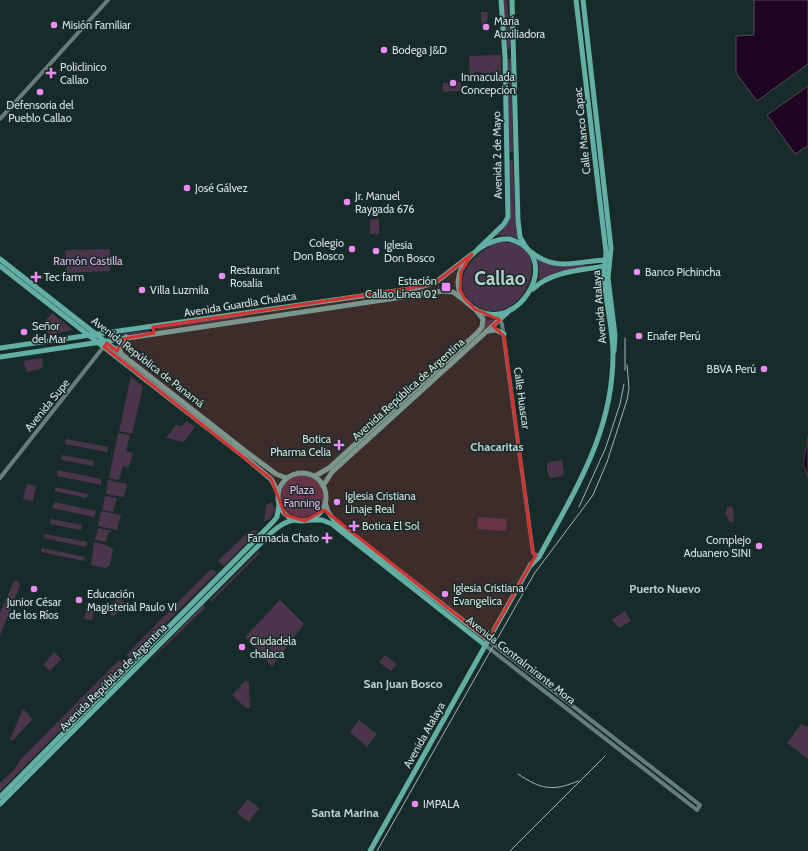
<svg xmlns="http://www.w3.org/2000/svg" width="808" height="851" font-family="Cabin,sans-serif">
  <rect width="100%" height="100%" fill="#172c29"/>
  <!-- green -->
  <g fill="#4a354b">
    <polygon points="503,0 507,0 511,45 508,50 506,49"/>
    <polygon points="481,12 488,12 487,25 481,25"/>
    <polygon points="501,55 501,74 495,74 491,72 489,74 475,72 470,79 469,56"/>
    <polygon points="506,59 511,59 513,152 508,152"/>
    <polygon points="461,82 461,91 443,92 443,83"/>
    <polygon points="509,159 513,161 515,218 518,238 503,235 494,236 506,225 510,218"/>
    <rect x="370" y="219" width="9" height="15"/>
    <path d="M498 242C564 240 520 334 477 306 445 285 472 253 498 242Z"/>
    <polygon points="110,249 110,271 67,273 65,250"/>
    <path d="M537 259C553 268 566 267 584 264L585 267 559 272 539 280V265Z"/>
    <polygon points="52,313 73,330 48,335 45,321"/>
    <polygon points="241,316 244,317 156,330 158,328"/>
    <polygon points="487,320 496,320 399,409 398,407 481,332"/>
    <polygon points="150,330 151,331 150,333 112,338 111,335"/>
    <polygon points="42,358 43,368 27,372 23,361"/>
    <polygon points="131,376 143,387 132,434 119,431"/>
    <polygon points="187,421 195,427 184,442 166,438 176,425 182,426"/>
    <polygon points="118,433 130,435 126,451 133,453 129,467 123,466 119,480 109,478"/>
    <polygon points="66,439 108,447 107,452 65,444"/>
    <polygon points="62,455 94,461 93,466 61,460"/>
    <polygon points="562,460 564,473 562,476 551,478 548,475 547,464 549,462"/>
    <polygon points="58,470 101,479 101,485 57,476"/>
    <circle cx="302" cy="496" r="21"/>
    <polygon points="108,480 127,484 124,497 106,494"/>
    <polygon points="27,484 36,486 33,501 23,499"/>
    <polygon points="55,487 88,494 87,498 55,491"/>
    <polygon points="105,496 117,498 113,512 102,510"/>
    <polygon points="54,502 96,511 94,517 52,508"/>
    <polygon points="272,502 275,510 270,519 264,521 266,505"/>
    <polygon points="731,506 733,508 734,521 730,523 725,513 728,507"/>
    <polygon points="101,511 121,515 117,530 98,526"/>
    <polygon points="478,517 507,519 506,531 477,529"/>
    <polygon points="51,519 82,525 81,530 50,524"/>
    <polygon points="98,528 112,531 108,533 106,542 95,540"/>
    <polygon points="256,530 258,531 224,566 218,561 248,532"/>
    <polygon points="45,534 87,542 86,547 44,538"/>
    <polygon points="94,542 106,545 113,549 110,565 106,568 91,565"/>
    <polygon points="42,548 85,557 84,561 41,552"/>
    <polygon points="258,552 260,553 211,602 210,600"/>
    <polygon points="211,569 217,572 130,659 126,655"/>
    <polygon points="14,581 18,581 20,585 0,636 0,613"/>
    <polygon points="119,597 126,605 113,617 106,609"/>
    <polygon points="280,600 304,624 272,667 245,637"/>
    <polygon points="88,602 96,603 92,620 84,619"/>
    <polygon points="203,605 205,608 151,660 151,659"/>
    <polygon points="625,611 631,621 619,628 612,620"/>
    <polygon points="54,652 61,659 50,671 43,665"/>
    <polygon points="385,655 397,664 391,671 379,662"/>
    <polygon points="119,660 125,665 0,791 0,783 15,769 20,760"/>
    <polygon points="246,680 249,683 250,708 246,708 232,695"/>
    <polygon points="23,709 33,719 12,741 10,739"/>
    <polygon points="359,720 377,734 367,747 350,732"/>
    <polygon points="801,724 808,727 808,759 787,743"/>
    <polygon points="248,799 259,808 249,822 237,813"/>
  </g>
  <!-- water -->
  <g fill="#1e0621" stroke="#55475a">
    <polygon points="754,0 808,0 808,64 757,101 736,73 736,36 754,35"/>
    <polygon points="808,86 808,146 795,154 767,115"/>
    <polygon points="808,436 808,477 803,464"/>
  </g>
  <!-- pier -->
  <polygon fill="#172c29" points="808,434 803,464 808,479 802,470 801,464 805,436"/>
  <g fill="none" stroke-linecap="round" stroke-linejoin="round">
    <!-- minor -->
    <g stroke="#667e79" stroke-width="4">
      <polyline points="0,119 108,0"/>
      <polyline points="492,315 498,317 502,324 533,553 539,557"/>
      <polyline points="0,478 105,345"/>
      <polyline points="485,645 697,810 700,805 488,640"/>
    </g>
    <!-- major -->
    <g stroke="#64afa4" stroke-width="5">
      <polyline points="512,0 518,220 520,237 527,249"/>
      <polyline points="583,0 611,248 608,278 615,335 614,351"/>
      <path d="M509 239C570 255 513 346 467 303 440 276 480 237 509 239Z"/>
      <polyline points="478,249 504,224 508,217 505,57 501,0"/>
      <path d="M531 252C557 273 579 260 608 260"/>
      <polyline points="0,259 249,454 276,474 286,478"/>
      <polyline points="0,266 246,458 271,479 278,492"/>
      <path d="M533 289C551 271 583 270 606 266"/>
      <polyline points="488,331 496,330 504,334"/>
      <polyline points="0,348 417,288 436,282 472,254"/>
      <polyline points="121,354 119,346 126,337"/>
      <polyline points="0,357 443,291 453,292 468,303"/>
      <circle cx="302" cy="497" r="24"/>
      <polyline points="315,476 329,468 477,333 482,327 483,319 475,309"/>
      <polyline points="323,486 332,472 510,310"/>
      <polyline points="325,502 328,512 334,520 488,640"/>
      <polyline points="310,520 322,520 332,524 485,645"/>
      <path d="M530 566 539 557C575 490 613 433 613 354 613 329 606 304 604 279 603 270 606 261 606 252L576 0"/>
      <polyline points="0,797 273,522 277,517 279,505"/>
      <path d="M0 804 260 544C270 534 280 522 295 520"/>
      <polyline points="370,851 531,564"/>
    </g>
    <!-- rail -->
    <g stroke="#a4b3b1" stroke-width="1">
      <polyline points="625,370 625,338"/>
      <polyline points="579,507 606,447 620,404 624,384"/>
      <path d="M518 774C540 789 553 792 578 781"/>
      <polyline points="377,851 534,574 593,495 607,462 627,400 629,388 627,365"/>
      <polyline points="510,851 605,756"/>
    </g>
  </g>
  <!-- marked area -->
  <path fill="#d63131" fill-opacity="0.2" stroke="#d63131" stroke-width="3" stroke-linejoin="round" d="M472 254 461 272 460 290 465 299 475 309 500 320 493 326 504 336 533 553 536 555 488 640 324 510 305 521 285 515 271 479 104 347 107 343 117 351 123 339 154 333 153 327 424 286 436 282Z"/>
  <!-- markers -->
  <g fill="#ee8bf8" stroke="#172c29" stroke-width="1.5">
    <circle cx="54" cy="25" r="4"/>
    <circle cx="486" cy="27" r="4"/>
    <circle cx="384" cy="50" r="4"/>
    <path d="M49 67h4v4h4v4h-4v4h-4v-4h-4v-4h4z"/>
    <circle cx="453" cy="83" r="4"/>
    <circle cx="40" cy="92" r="4"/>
    <circle cx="187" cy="188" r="4"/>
    <circle cx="347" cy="202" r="4"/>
    <circle cx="352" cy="249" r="4"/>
    <circle cx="376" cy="251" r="4"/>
    <circle cx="637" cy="272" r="4"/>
    <circle cx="222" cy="276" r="4"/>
    <path d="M34 271h4v4h4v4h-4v4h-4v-4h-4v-4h4z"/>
    <rect x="441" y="282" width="10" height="10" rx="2"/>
    <circle cx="142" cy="290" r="4"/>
    <circle cx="24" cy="332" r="4"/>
    <circle cx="639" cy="336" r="4"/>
    <circle cx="764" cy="369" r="4"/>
    <path d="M337 439h4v4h4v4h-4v4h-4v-4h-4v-4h4z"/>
    <circle cx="337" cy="502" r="4"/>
    <path d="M352 520h4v4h4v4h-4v4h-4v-4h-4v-4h4z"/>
    <path d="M325 532h4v4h4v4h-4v4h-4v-4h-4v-4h4z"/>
    <circle cx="759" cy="546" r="4"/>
    <circle cx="34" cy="589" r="4"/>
    <circle cx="445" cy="594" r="4"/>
    <circle cx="79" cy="600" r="4"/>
    <circle cx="242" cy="647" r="4"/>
    <circle cx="415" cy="804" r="4"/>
  </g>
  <g text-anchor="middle" stroke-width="3" stroke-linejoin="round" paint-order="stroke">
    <!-- poi labels -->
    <g font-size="11" fill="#d4e0de" stroke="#172c29" text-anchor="start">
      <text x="494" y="25">María<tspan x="494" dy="13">Auxiliadora</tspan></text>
      <text x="62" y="29">Misión Familiar</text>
      <text x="392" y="54">Bodega J&amp;D</text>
      <text x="60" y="71">Policlinico<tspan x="60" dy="13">Callao</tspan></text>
      <text x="461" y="81">Inmaculada<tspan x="461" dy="13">Concepción</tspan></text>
      <text x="40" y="109" text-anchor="middle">Defensoria del<tspan x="40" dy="13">Pueblo Callao</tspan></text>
      <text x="195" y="192">José Gálvez</text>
      <text x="355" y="200">Jr. Manuel<tspan x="355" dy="13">Raygada 676</tspan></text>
      <text x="344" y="247" text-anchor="end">Colegio<tspan x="344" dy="13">Don Bosco</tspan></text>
      <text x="384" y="249">Iglesia<tspan x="384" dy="13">Don Bosco</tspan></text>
      <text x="230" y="274">Restaurant<tspan x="230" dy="13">Rosalia</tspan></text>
      <text x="645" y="276">Banco Pichincha</text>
      <text x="44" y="281">Tec farm</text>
      <text x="437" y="285" text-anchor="end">Estación<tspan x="437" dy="13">Callao Línea 02</tspan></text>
      <text x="150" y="294">Villa Luzmila</text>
      <text x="32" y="330">Señor<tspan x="32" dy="13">del Mar</tspan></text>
      <text x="647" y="340">Enafer Perú</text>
      <text x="756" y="373" text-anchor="end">BBVA Perú</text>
      <text x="331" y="443" text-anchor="end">Botica<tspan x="331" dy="13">Pharma Celia</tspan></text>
      <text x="345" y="500">Iglesia Cristiana<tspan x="345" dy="13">Linaje Real</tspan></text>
      <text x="362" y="530">Botica El Sol</text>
      <text x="319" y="542" text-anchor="end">Farmacia Chato</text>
      <text x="751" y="544" text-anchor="end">Complejo<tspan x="751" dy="13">Aduanero SINI</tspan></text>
      <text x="453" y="592">Iglesia Cristiana<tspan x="453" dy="13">Evangelica</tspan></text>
      <text x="87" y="598">Educación<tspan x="87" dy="13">Magisterial Paulo VI</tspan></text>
      <text x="34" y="606" text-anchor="middle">Junior César<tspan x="34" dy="13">de los Ríos</tspan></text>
      <text x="250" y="645">Ciudadela<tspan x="250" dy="13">chalaca</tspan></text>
      <text x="423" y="808">IMPALA</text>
    </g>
    <!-- street labels -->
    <g font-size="11" fill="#d4e0de" stroke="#172c29">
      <text transform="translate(582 131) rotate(-96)" y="4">Calle Manco Capac</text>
      <text transform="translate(497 155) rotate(-91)" y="4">Avenida 2 de Mayo</text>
      <text transform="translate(240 304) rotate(-9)" y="4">Avenida Guardia Chalaca</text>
      <text transform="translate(599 307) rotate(-95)" y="4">Avenida Atalaya</text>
      <text transform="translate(148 362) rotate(38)" y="4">Avenida República de Panamá</text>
      <text transform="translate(408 389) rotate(-42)" y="4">Avenida República de Argentina</text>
      <text transform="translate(522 398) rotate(82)" y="4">Calle Huascar</text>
      <text transform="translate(47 405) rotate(-51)" y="4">Avenida Supe</text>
      <text transform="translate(521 660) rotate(38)" y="4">Avenida Contralmirante Mora</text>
      <text transform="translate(113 677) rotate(-45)" y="4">Avenida República de Argentina</text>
      <text transform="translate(424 735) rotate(-61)" y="4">Avenida Atalaya</text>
    </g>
    <!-- park labels -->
    <g font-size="11" fill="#e8b5ec" stroke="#172c29">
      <text x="88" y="265">Ramón Castilla</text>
      <text x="302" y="494">Plaza<tspan x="302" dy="13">Fanning</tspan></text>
    </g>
    <!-- neighbourhood labels -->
    <g font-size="12" font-weight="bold" fill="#b6d0cb" stroke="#172c29">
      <text x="497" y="451">Chacaritas</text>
      <text x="665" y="593">Puerto Nuevo</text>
      <text x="403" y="688">San Juan Bosco</text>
      <text x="345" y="817">Santa Marina</text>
    </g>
    <!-- town labels -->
    <g font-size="19" font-weight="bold" fill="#b6d0cb" stroke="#172c29">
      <text x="500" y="285">Callao</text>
    </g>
  </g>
</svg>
